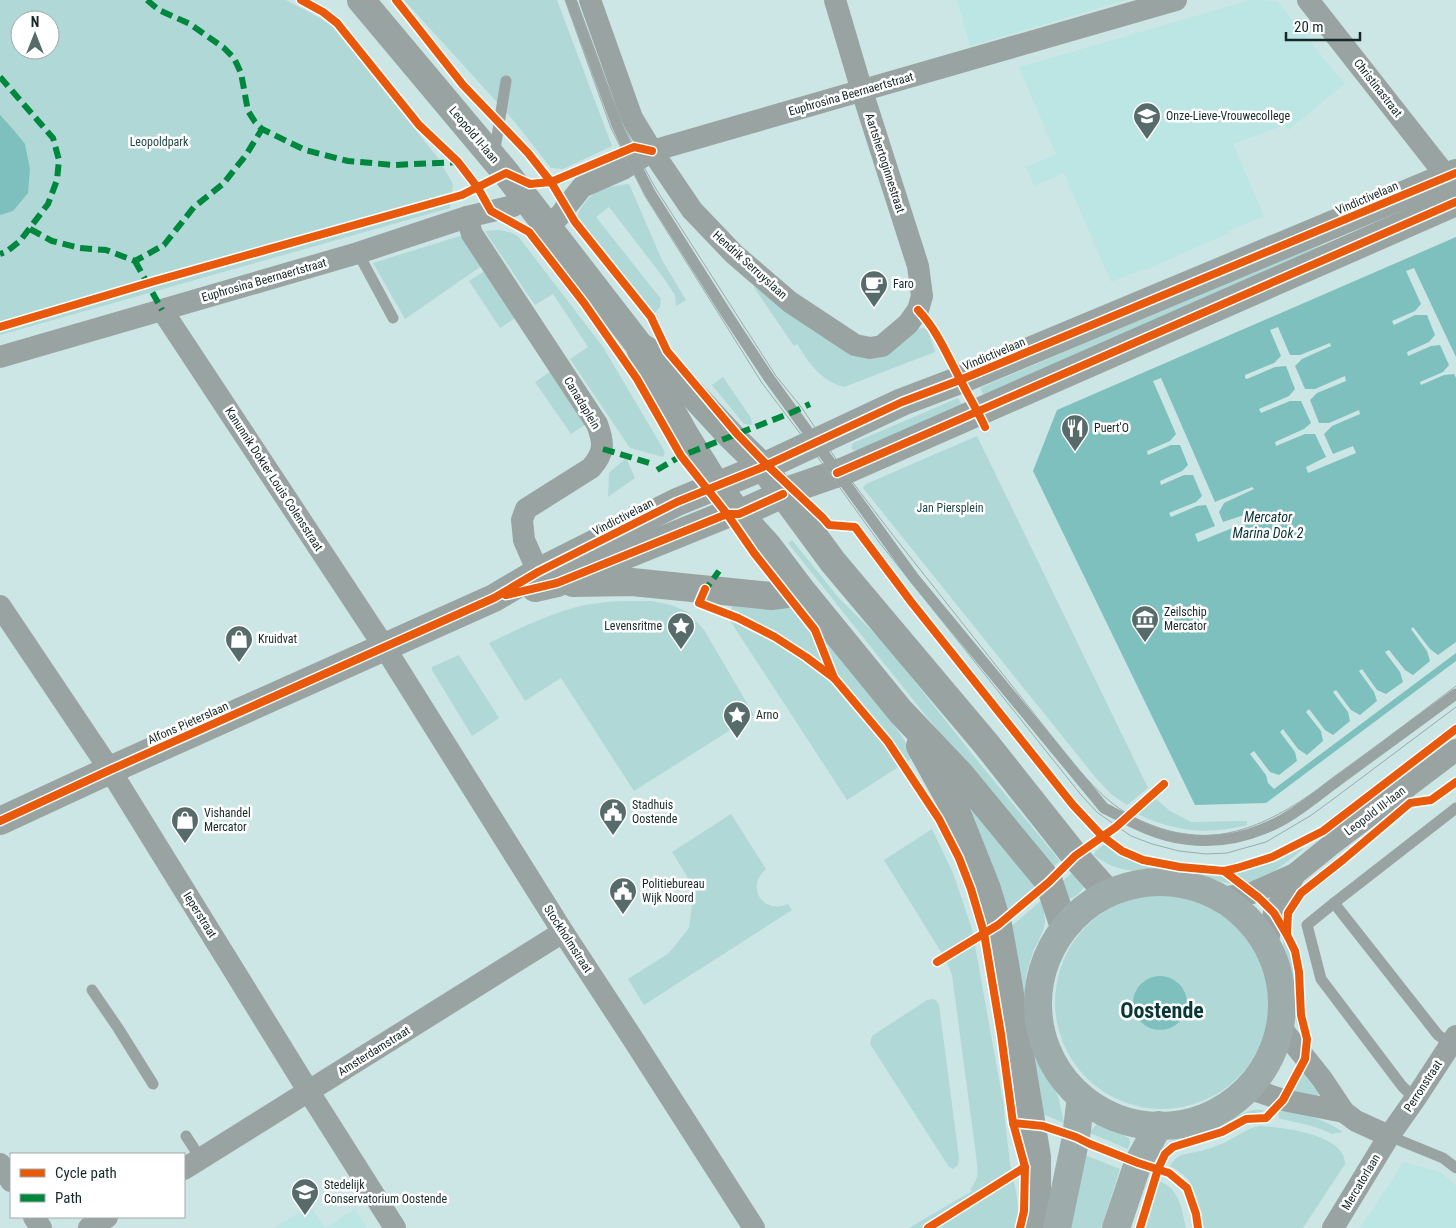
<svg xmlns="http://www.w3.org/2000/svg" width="1456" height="1228" font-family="'Roboto Condensed',sans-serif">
  <rect width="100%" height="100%" fill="#cce6e5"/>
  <!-- built -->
  <g fill="#bbe6e4">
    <polygon points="957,0 1126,0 970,46"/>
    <polygon points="1251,0 1277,1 1345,84 1288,130 1284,125 1233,144 1264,216 1228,231 1229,233 1145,270 1143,269 1111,282 1064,173 1034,186 1026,167 1056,154 1019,67"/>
    <polygon points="1404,1162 1440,1172 1456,1186 1456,1228 1360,1228"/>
    <polygon points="310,1205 325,1228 273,1228 287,1220"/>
    <polygon points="355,1209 367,1228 325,1228"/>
  </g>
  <!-- green -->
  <g fill="#afd8d7" fill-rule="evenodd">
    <path d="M0 0H286L320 18 334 28 438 158 453 184 450 208 0 335ZM20 20H50V50H20Z"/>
    <polygon points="404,0 557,0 612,146 563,169 551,168 514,121"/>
    <path d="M629 184 662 260 686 300 676 306 675 295 663 277 609 207 596 217 661 299 660 307 653 315 576 218C579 212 582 205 587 200 596 189 616 185 629 184Z"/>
    <polygon points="1433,196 1323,244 1286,268 985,398 980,388 1328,239"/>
    <polygon points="498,230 510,232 518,236 603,347 665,452 663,457 630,448 570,359 588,347 553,294 535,305 485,231"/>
    <polygon points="463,235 483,265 405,319 373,263"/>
    <polygon points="486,270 517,317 500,328 469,281"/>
    <path d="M753 286 837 345 923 328 928 330 935 352 844 387C821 381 809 363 797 344L794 346Z"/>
    <polygon points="553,370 588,423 571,434 535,382"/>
    <polygon points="723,377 751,418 752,425 744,424 712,385"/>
    <polygon points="958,398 963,407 858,451 853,450 851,448 853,443"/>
    <polygon points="977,436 1148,788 1127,805 1111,794 1096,778 863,488 866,484"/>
    <polygon points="626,458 635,478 608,497 609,473"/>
    <polygon points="792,540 838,597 885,644 980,764 1060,861 1049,870 788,543"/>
    <path d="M620 601H651L671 605 688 612 704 630 754 715 634 791 561 678 525 701 489 643C520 628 551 613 585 605 596 603 608 602 620 601Z"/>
    <polygon points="732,601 794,608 820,626 901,735 914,757 847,800 731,622"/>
    <polygon points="459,655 499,718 472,736 432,670 432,667"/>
    <polygon points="954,787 1035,886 1002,915"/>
    <path d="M1156 799 1170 811 1191 822 1247 821V825C1209 835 1174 832 1138 814Z"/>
    <path d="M731 814 766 869C745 887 763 915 788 904L792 910 644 1005 628 979 669 953 689 928 692 905 691 895 686 883 690 881 672 852Z"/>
    <path d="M932 829 953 873 972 929 1004 1107V1112C1006 1129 1008 1146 1010 1163 1014 1185 1022 1206 1016 1228H909L972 1191 970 1189C978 1181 978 1173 977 1163L952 975 946 960 884 860Z"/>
    <path d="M1105 844 1125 857 1138 862 1177 869 1215 872 1227 878 1235 884C1218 883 1203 875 1187 872 1165 868 1142 874 1122 869 1112 867 1102 861 1094 855L1096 851Z"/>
    <path d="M1301 847 1303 848 1302 850C1290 859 1262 884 1247 882 1242 881 1235 875 1230 872 1255 869 1279 858 1301 847Z"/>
    <path d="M1073 872 1085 884C1083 891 1074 899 1067 899L1059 884Z"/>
    <circle cx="1162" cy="1002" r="107"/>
    <polygon points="1043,899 1045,922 1043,931 1033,952 1026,976 1024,1007 1030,1041 1040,1064 1058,1096 1064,1123 1038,1112 1007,930"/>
    <polygon points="1283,935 1294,961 1297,977 1299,1019 1304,1038 1297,1025 1295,1015 1293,981 1283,945"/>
    <polygon points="932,999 936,1000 939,1005 959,1158 958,1165 953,1169 949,1167 870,1044 872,1036 927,1000"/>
    <polygon points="1301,1071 1318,1093 1318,1096 1289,1092"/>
    <path d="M1253 1110H1264L1262 1112 1248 1114 1224 1127 1203 1136 1173 1143 1162 1152 1157 1159 1155 1158C1160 1151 1164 1145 1171 1141 1182 1135 1195 1135 1206 1131 1222 1125 1236 1114 1253 1110Z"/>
    <path d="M1278 1111C1300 1112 1325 1119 1343 1132L1332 1134 1321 1129 1308 1125 1281 1119 1279 1118Z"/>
    <polygon points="1097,1124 1129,1138 1130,1142 1128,1149 1090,1133 1092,1129"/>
    <path d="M1259 1126C1281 1127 1346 1134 1345 1164L1303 1228H1204C1201 1214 1197 1193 1189 1181 1185 1175 1177 1170 1170 1166L1175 1159 1181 1155 1205 1150 1224 1143 1249 1129Z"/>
    <polygon points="1085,1155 1120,1169 1101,1228 1068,1228"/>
    <path d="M1158 1181C1179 1186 1182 1210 1186 1228H1142Z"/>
  </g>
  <!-- water -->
  <g fill="#7ec0be">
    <polygon points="0,115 11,127 25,144 30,169 28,193 13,211 0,215"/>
    <polygon points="1456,237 1456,661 1266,803 1195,805 1033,471 1057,410"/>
    <circle cx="1160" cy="1003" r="27"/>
  </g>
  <!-- pier -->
  <g fill="#cce6e5">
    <polygon points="1414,268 1456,357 1456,378 1454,374 1444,375 1421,385 1420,382 1443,372 1449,365 1440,345 1431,346 1408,356 1407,352 1429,342 1435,335 1427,315 1415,315 1394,325 1392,321 1415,311 1421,304 1406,271"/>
    <polygon points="1278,327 1290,355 1300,355 1330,343 1331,346 1302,359 1295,366 1305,389 1315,389 1345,376 1346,381 1317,393 1310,400 1319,423 1329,423 1359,410 1360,414 1332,426 1324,434 1333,454 1353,446 1356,453 1308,473 1306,467 1326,457 1315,434 1305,434 1276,446 1275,442 1304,429 1311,423 1301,401 1290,401 1261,413 1259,409 1289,396 1295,389 1286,366 1275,367 1247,379 1245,378 1245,375 1274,363 1281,356 1270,330"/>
    <polygon points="1161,378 1215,502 1252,487 1254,489 1224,503 1219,512 1223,522 1244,515 1247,522 1198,542 1195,534 1215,526 1206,505 1197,506 1171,517 1169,513 1196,502 1202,496 1193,475 1184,475 1161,485 1160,481 1182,471 1188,465 1180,445 1171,445 1148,455 1147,451 1170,441 1176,434 1153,381"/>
    <polygon points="1413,627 1430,649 1438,655 1456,642 1456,653 1274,789 1268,783 1266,775 1250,754 1254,751 1270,772 1279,775 1297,761 1295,752 1280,732 1283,729 1298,749 1307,755 1323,741 1321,731 1306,712 1309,709 1325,730 1333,735 1350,721 1348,712 1333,692 1336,690 1351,710 1360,715 1377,701 1374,692 1359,671 1362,669 1377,690 1386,694 1403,682 1400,672 1385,652 1389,650 1405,670 1413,675 1430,661 1427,651 1411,629"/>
  </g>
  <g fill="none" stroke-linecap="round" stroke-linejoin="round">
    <!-- service -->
    <g stroke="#99a3a2" stroke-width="11">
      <path d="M571 0 617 125 634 162 650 193 726 313 769 378 914 578 1104 808C1130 821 1156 836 1185 839 1212 843 1239 839 1263 829 1290 819 1314 798 1337 781 1377 752 1416 723 1456 694"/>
      <polyline points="494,155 506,81"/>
      <polyline points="358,253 393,318"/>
      <polyline points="1334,903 1456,808"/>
      <polyline points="92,990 118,1028 153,1084"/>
      <polyline points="1415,1099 1402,1086 1321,979 1307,925 1334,903 1438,1035 1451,1044"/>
      <polyline points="186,1136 201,1159"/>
      <polyline points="1389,1136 1443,1158 1456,1168"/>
    </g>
    <!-- minor -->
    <g stroke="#99a3a2" stroke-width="22">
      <polyline points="590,0 632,118 652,151 692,210 734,254 790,302 855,345 870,348 882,346 908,324 918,310 922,296 918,266 862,91 835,0"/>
      <polyline points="1308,0 1447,177"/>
      <path d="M467 217 472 234 597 424C604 443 605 452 591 468L526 509 522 520 524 540 538 572"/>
      <polyline points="548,228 562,213 566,207 582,187 623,169 652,151 1176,0"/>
      <polyline points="162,310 385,648 563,932 633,1039 754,1228"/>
      <polyline points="0,357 358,253 467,217 513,206 525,197"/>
      <polyline points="0,606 110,770 309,1092 395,1228"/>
      <polyline points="1220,898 1243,895 1252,893 1295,874 1332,844 1456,750"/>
      <polyline points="1267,944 1274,913 1295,874"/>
      <polyline points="1282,1029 1322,1079 1344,1112 1356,1121 1389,1136"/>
      <polyline points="1251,1089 1283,1100 1344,1112"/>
      <polyline points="0,1164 11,1181"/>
      <polyline points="184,1169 563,932"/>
      <polyline points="34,1217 41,1228"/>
      <polyline points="89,1228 107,1217"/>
      <polyline points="1333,1228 1389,1136 1415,1099 1456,1036"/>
    </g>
    <!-- tertiary -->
    <g stroke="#99a3a2" stroke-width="28">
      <polyline points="361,0 506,173 639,345 648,370 685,435 716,485 739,514 768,546 799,587 901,712 960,774 1049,882 1064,927"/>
      <polyline points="643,348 660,359 731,436 763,467 833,562 987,745 1075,856 1108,893"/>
      <polyline points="573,583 632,582 771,596 787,594 799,587"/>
      <polyline points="535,588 557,583 727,514 739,514 783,494 792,489 844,471 1456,202"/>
      <polyline points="920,746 956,811 987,889 998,925 1005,964 1037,1157 1037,1228"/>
      <polyline points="0,821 110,770 494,598 538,572 677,502 763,467 902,402 960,380 1456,173"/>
    </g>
    <!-- secondary -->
    <g stroke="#9dacab" stroke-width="28">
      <circle cx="1160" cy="1004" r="122"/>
      <polyline points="1057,1228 1076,1137 1081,1097"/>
      <polyline points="1116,1228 1138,1163 1159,1125"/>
    </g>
    <!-- tram -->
    <g stroke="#9caaaa" stroke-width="1">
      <polyline points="565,0 611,128 645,196 762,383 809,445 879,542 1082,796 1098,813 1131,836 1152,844 1179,851 1206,854 1227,853 1266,842 1310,816 1336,797 1456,707"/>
      <path d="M576 0C591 41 605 83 623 123 633 146 644 168 656 189L776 376 802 408 844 471 892 534 1077 768C1088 780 1099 793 1112 803 1130 817 1150 827 1173 832 1242 848 1297 805 1350 766 1385 739 1421 713 1456 686"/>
    </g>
    <!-- quiet -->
    <g stroke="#00873e" stroke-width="6" stroke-dasharray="12 6" stroke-linecap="butt">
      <polyline points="147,0 159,10 190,24 224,48 234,58 241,73 248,111 255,122 262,129 305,150 348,161 394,165 459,162"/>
      <polyline points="0,77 53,138 59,160 57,180 48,204 20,241 6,252 0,254"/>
      <polyline points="30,229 52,241 80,248 106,250 135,261 164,245 194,207 223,184 246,155 262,129"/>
      <polyline points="135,261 162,310"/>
      <polyline points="603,449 653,464"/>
      <polyline points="657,470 681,456 793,412 810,404"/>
      <polyline points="703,593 719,571"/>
    </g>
    <!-- cycleway casing -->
    <g stroke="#fff" stroke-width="11">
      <g id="cycleway">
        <polyline points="301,0 323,12 337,23 419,125 458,162 478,188 491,211 529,232 584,303 637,379 681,456 727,514 754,553 815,630 834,678"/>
        <polyline points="396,0 463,85 528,153 551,182 575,222 651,317 667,351 737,434 767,465 823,518 829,525 855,527 912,603 1073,805 1102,836 1122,851 1143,860 1180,867 1224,871 1237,868 1272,857 1323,831 1456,729"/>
        <path d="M918 310C937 330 947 355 960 379 968 396 978 411 985 427"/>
        <polyline points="0,327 155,281 462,195 506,173 530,184 551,182 634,147 652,151"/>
        <polyline points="837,473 1456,202"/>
        <polyline points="705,589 699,603 738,618 775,637 806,657 834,678 888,742 939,819 959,858 971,889 984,933 1001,1034 1013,1123 1025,1167 1024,1211 1020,1228"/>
        <polyline points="506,595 557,583 727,514 739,514 783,494"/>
        <polyline points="0,821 110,770 494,598 538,572 677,502 763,467 902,402 960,380 1456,173"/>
        <polyline points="1287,933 1288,913 1301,893 1344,859 1410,803 1431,800 1456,782"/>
        <polyline points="937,962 998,925 1049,882 1075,856 1116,827 1164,784"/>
        <polyline points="1013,1123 1043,1126 1076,1137 1090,1144 1138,1163 1169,1173 1187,1188 1196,1214 1198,1228"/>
        <polyline points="928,1228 1025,1167"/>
        <polyline points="1140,1228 1158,1169 1165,1154 1173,1147 1222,1132 1246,1119 1266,1118 1283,1100 1305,1059 1307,1039 1301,1015 1299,972 1295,951 1287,935 1274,913 1259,898 1224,871"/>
      </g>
    </g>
    <!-- cycleway -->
    <use href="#cycleway" stroke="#e8590c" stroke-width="8"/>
  </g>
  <!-- icons -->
  <defs>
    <g id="school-pin" transform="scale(1.4375)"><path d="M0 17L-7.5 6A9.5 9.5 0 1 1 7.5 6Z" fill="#566b6a" stroke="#fff"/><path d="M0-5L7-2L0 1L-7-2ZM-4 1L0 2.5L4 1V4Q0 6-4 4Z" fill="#fff"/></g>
    <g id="cafe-pin" transform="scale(1.4375)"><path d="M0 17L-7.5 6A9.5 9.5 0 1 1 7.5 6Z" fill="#566b6a" stroke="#fff"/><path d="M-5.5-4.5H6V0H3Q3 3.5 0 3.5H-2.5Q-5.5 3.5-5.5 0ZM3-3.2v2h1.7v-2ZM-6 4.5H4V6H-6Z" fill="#fff"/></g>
    <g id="restaurant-pin" transform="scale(1.4375)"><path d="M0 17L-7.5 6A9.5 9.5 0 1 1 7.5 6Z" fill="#566b6a" stroke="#fff"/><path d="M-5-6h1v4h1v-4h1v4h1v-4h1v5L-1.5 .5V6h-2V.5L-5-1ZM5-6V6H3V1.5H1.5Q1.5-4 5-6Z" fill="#fff"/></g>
    <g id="museum-pin" transform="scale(1.4375)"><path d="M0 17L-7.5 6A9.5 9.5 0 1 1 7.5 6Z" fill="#566b6a" stroke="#fff"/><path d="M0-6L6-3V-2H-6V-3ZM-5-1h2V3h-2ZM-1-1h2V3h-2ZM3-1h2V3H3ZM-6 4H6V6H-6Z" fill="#fff"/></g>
    <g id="sight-pin" transform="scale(1.4375)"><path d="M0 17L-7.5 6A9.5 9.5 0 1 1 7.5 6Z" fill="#566b6a" stroke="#fff"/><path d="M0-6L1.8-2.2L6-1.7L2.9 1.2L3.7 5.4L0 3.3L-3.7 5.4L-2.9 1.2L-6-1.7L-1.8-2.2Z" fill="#fff"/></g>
    <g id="shop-pin" transform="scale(1.4375)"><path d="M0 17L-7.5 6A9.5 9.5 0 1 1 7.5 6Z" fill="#566b6a" stroke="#fff"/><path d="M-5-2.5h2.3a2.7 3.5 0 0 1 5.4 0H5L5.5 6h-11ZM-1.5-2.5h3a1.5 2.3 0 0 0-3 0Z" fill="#fff"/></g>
    <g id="civic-pin" transform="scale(1.4375)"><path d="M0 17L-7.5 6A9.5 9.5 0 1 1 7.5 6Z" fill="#566b6a" stroke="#fff"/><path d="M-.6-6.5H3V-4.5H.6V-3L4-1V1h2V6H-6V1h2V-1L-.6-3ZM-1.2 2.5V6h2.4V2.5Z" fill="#fff"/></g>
  </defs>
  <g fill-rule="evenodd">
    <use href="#school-pin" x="1147" y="116"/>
    <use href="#cafe-pin" x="874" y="284"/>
    <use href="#restaurant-pin" x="1075" y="428"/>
    <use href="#museum-pin" x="1145" y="619"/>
    <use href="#sight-pin" x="681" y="626"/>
    <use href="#shop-pin" x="239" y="639"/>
    <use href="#sight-pin" x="737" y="715"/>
    <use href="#civic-pin" x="613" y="812"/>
    <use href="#shop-pin" x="185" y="820"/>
    <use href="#civic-pin" x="623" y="891"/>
    <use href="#school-pin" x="305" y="1192"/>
  </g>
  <g text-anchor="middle" stroke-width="5" stroke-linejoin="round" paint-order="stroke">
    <!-- street labels -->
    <g font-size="12" fill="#162928" stroke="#fff">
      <text transform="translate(1378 88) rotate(52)" y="4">Christinastraat</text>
      <text transform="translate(851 94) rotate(-16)" y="4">Euphrosina Beernaertstraat</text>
      <text transform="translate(474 135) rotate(50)" y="4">Leopold II-laan</text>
      <text transform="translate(885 163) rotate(72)" y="4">Aartshertoginnestraat</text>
      <text transform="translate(1367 198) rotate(-23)" y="4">Vindictivelaan</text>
      <text transform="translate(750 265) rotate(42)" y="4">Hendrik Serruyslaan</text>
      <text transform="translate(264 280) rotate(-16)" y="4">Euphrosina Beernaertstraat</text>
      <text transform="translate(994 354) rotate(-23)" y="4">Vindictivelaan</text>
      <text transform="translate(582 403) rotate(59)" y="4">Canadaplein</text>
      <text transform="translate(274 479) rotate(57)" y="4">Kanunnik Dokter Louis Colensstraat</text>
      <text transform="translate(623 517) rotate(-27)" y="4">Vindictivelaan</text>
      <text transform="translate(188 723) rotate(-24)" y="4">Alfons Pieterslaan</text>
      <text transform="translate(1375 811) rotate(-37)" y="4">Leopold III-laan</text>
      <text transform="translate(200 915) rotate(58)" y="4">Ieperstraat</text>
      <text transform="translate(568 939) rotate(57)" y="4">Stockholmstraat</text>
      <text transform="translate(374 1051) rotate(-32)" y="4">Amsterdamstraat</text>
      <text transform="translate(1423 1086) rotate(-57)" y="4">Perronstraat</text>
      <text transform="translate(1361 1182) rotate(-59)" y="4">Mercatorlaan</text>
    </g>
    <!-- poi labels -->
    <g font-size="12" fill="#162928" stroke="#fff" text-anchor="start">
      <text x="1166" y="120">Onze-Lieve-Vrouwecollege</text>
      <text x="893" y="288">Faro</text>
      <text x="1094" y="432">Puert'O</text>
      <text x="1164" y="616">Zeilschip<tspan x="1164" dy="14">Mercator</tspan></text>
      <text x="662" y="630" text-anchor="end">Levensritme</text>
      <text x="258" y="643">Kruidvat</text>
      <text x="756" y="719">Arno</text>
      <text x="632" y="809">Stadhuis<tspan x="632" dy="14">Oostende</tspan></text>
      <text x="204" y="817">Vishandel<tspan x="204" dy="14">Mercator</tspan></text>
      <text x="642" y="888">Politiebureau<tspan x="642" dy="14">Wijk Noord</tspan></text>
      <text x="324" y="1189">Stedelijk<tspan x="324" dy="14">Conservatorium Oostende</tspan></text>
    </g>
    <!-- park labels -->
    <g font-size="12" fill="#224a49" stroke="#fff">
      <text x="159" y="146">Leopoldpark</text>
      <text x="950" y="512">Jan Piersplein</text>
    </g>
    <!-- water labels -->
    <g font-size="14" font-style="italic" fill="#0b3535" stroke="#fff">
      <text x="1268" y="522">Mercator<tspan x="1268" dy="16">Marina Dok 2</tspan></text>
    </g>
    <!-- town labels -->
    <g font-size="22" font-weight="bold" fill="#083737" stroke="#fff">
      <text x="1162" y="1018">Oostende</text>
    </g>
  </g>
  <!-- legend -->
  <rect x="10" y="1153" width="175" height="65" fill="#ffffff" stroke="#a2a9a9"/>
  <rect x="20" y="1169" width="25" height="8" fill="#e8590c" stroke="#a2a9a9"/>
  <text x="55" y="1178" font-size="15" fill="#162928">Cycle path</text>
  <rect x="20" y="1194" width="25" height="8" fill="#00873e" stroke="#a2a9a9"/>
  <text x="55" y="1203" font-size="15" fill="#162928">Path</text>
  <!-- north arrow -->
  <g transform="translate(35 35)"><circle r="24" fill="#ffffff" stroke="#a2a9a9"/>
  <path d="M0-4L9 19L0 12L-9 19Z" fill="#566b6a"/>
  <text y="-8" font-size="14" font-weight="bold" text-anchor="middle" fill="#162928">N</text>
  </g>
  <!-- scale -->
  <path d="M1286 32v8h74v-8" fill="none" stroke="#162928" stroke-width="2.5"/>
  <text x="1294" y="32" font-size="15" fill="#162928" stroke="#ffffff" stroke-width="4" paint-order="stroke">20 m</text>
</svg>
